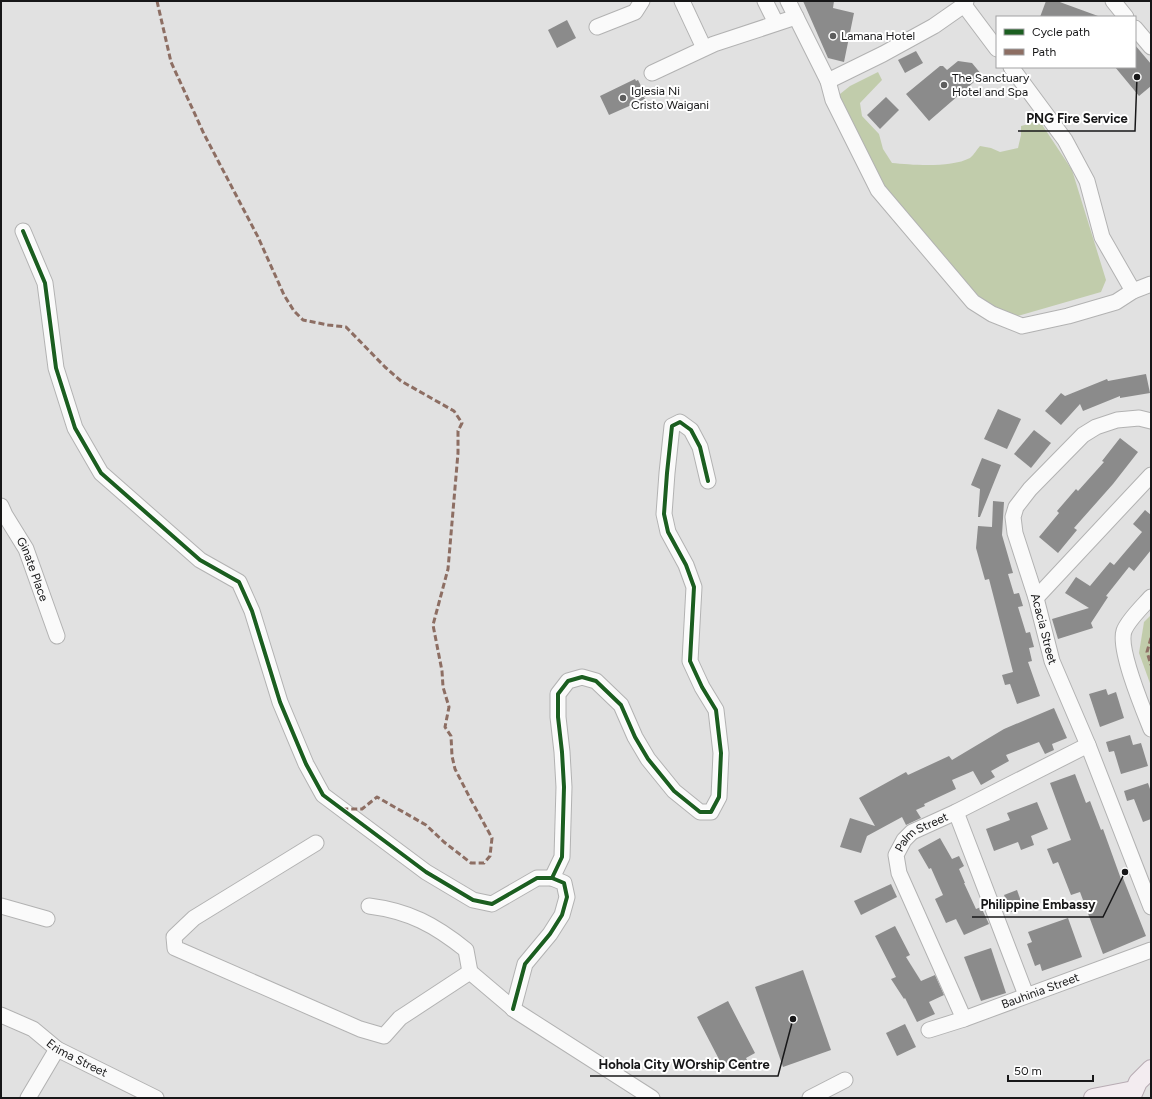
<svg xmlns="http://www.w3.org/2000/svg" width="1152" height="1099" font-family="Figtree,sans-serif">
  <rect width="100%" height="100%" fill="#e1e1e1"/>
  <!-- green -->
  <g fill="#c1ccab">
    <path d="M878 72 882 80 860 103 862 116 879 134 883 149 892 163C913 165 951 168 970 158 974 155 977 149 980 146L991 148 1000 152 1018 148 1021 135V126L1032 123 1037 117 1072 170 1106 280 1101 292 1007 319 977 302 880 189 840 106V94L850 86Z"/>
    <polygon points="1151,615 1151,686 1139,653 1144,622"/>
  </g>
  <!-- building -->
  <g fill="#8b8b8b">
    <polygon points="803,1 834,1 833,8 854,13 844,62 828,58"/>
    <polygon points="1046,1 1057,1 1098,16 1098,17 1040,17"/>
    <polygon points="567,20 576,38 557,48 548,30"/>
    <polygon points="1135,45 1151,64 1151,86 1139,96 1115,67 1135,67"/>
    <polygon points="916,51 923,63 905,73 898,60"/>
    <polygon points="958,61 972,63 982,75 929,121 906,94 940,66 943,66 947,70"/>
    <polygon points="635,79 636,81 638,80 646,96 644,97 645,99 609,115 600,96"/>
    <polygon points="886,97 899,110 880,129 867,115"/>
    <polygon points="1146,374 1150,393 1120,398 1120,396 1083,411 1080,404 1061,425 1045,411 1061,393 1065,396 1107,379 1108,381"/>
    <polygon points="998,409 1021,419 1007,449 984,439"/>
    <polygon points="1034,430 1051,443 1031,468 1014,454"/>
    <polygon points="1120,438 1138,452 1113,484 1074,528 1077,530 1058,553 1039,537 1059,513 1057,511 1076,489 1078,491 1104,462 1102,461"/>
    <polygon points="982,458 1001,465 980,517 978,517 980,489 971,485"/>
    <polygon points="993,501 1004,502 1002,535 1013,573 1008,574 1014,594 1019,593 1023,606 1018,607 1026,633 1030,632 1034,647 1029,648 1032,661 1028,662 1040,696 1017,704 1010,684 1005,685 1002,675 1013,672 989,579 985,580 976,548 978,526 992,527"/>
    <polygon points="1145,510 1151,515 1151,550 1134,571 1129,567 1106,596 1108,597 1091,623 1093,628 1058,639 1052,619 1089,608 1065,593 1076,577 1090,586 1110,562 1114,565 1142,532 1133,524"/>
    <polygon points="1106,689 1108,695 1116,692 1124,718 1100,727 1089,694"/>
    <polygon points="1054,708 1067,738 1052,744 1054,750 1045,754 1039,742 1006,755 1009,761 991,771 995,777 981,785 973,771 952,780 956,789 924,804 925,806 916,810 921,818 906,825 902,817 867,836 861,853 840,847 850,818 875,826 859,798 906,772 908,775 949,756 952,760 1004,729"/>
    <polygon points="1130,735 1133,745 1141,743 1148,766 1121,774 1114,751 1109,752 1106,742"/>
    <polygon points="1075,774 1086,803 1090,801 1101,830 1103,829 1121,879 1123,878 1146,936 1103,954 1080,892 1071,895 1058,862 1053,864 1047,849 1071,840 1050,783"/>
    <polygon points="1148,783 1151,792 1151,819 1143,822 1134,799 1127,801 1124,791"/>
    <polygon points="1037,802 1048,829 1031,836 1034,845 1021,850 1018,842 994,851 986,829 1010,820 1007,813"/>
    <polygon points="940,838 952,859 959,856 964,866 959,869 965,883 964,883 976,909 981,907 989,924 964,935 956,919 946,923 935,899 943,895 931,868 929,869 918,850"/>
    <polygon points="891,884 897,897 861,915 854,901"/>
    <polygon points="1017,890 1023,907 1011,912 1004,895"/>
    <polygon points="1068,918 1082,957 1042,971 1040,964 1035,966 1027,944 1032,942 1028,932"/>
    <polygon points="895,926 910,955 906,957 921,981 935,975 944,995 929,1002 935,1014 917,1022 905,998 904,999 891,979 896,977 875,936"/>
    <polygon points="991,948 1006,993 981,1001 964,957"/>
    <polygon points="803,970 831,1050 783,1067 755,987"/>
    <polygon points="728,1001 755,1053 746,1058 748,1062 732,1070 728,1062 722,1065 697,1017"/>
    <polygon points="905,1024 916,1047 897,1056 886,1033"/>
  </g>
  <g fill="none" stroke-linecap="round" stroke-linejoin="round">
    <!-- minor casing -->
    <g stroke="#b2b2b2" stroke-width="17">
      <g id="minor">
        <polyline points="682,1 704,48"/>
        <polyline points="765,1 776,23"/>
        <polyline points="788,1 828,81 833,100 878,190 973,302 992,314 1022,326 1068,316 1116,302 1133,291 1151,284"/>
        <polyline points="1113,1 1126,17"/>
        <polyline points="964,5 997,49"/>
        <polyline points="597,27 635,12 642,1"/>
        <polyline points="1135,28 1151,47"/>
        <polyline points="1011,67 1065,140 1087,181 1102,237 1133,291"/>
        <polyline points="652,73 714,44 796,17"/>
        <polyline points="828,81 883,54 934,26 964,5 966,1"/>
        <polyline points="23,231 45,283 56,368 75,428 101,473 200,560 239,582 252,611 280,702 306,764 323,795 426,872 473,900 492,904 537,878 552,878 564,883 567,897 562,915 550,934 525,964 513,1009"/>
        <path id="s1" d="M1151 421 1139 418 1117 420 1096 427 1083 435 1030 489 1016 507 1013 517 1015 533 1036 598 1052 661 1088 745 1151 907"/>
        <path id="s2" d="M1 506 5 515 26 549 57 636"/>
        <path d="M1151 597C1143 606 1128 620 1124 631 1118 649 1143 709 1151 729"/>
        <polyline points="1036,598 1151,475"/>
        <polyline points="956,812 1026,995"/>
        <polyline points="316,843 194,918 174,937 175,948 360,1029 384,1036 400,1018 470,972 516,1011 652,1098"/>
        <polyline points="552,878 562,857 564,787 562,752 558,717 558,694 568,681 582,677 596,681 621,705 635,737 648,759 674,791 700,812 711,812 719,797 721,753 716,710 702,687 690,661 694,587 686,565 668,532 664,514 667,473 672,426 680,422 691,430 700,447 708,481"/>
        <polyline points="1,906 47,919"/>
        <path d="M369 906C409 911 435 925 466 950L470 972"/>
        <path id="s3" d="M1 1015 33 1029 57 1049 156 1098"/>
        <path id="s4" d="M964 1019 899 873 896 855 904 840 912 832 956 812 1088 745"/>
        <path id="s5" d="M929 1030 964 1019 1151 950"/>
        <polyline points="28,1098 57,1049"/>
        <polyline points="810,1098 845,1080"/>
      </g>
    </g>
    <!-- major casing -->
    <g stroke="#b8acb4" stroke-width="20">
      <g id="major">
        <polyline points="1093,1098 1134,1090"/>
        <polyline points="1131,1098 1138,1082 1151,1069"/>
      </g>
    </g>
    <!-- minor -->
    <use href="#minor" stroke="#fafafa" stroke-width="15"/>
    <!-- major -->
    <use href="#major" stroke="#f3ecf0" stroke-width="18"/>
    <!-- quiet -->
    <g stroke="#8d6e63" stroke-width="3" stroke-dasharray="6 3" stroke-linecap="butt">
      <polyline points="157,1 171,62 204,134 258,237 284,295 294,311 303,320 328,325 346,327 385,367 401,381 454,411 462,423 458,431 458,453 448,569 433,625 442,671 443,687 449,707 445,727 451,736 452,756 455,769 471,800 492,838 490,856 484,863 471,863 444,842 426,825 377,797 362,809 343,809"/>
      <polyline points="1151,638 1147,652 1151,665"/>
    </g>
    <!-- cycleway casing -->
    <g stroke="#fff" stroke-width="6">
      <g id="cycleway">
        <polyline points="23,231 45,283 56,368 75,428 101,473 200,560 239,582 252,611 280,702 306,764 323,795 426,872 473,900 492,904 537,878 552,878 564,883 567,897 562,915 550,934 525,964 513,1009"/>
        <polyline points="552,878 562,857 564,787 562,752 558,717 558,694 568,681 582,677 596,681 621,705 635,737 648,759 674,791 700,812 711,812 719,797 721,753 716,710 702,687 690,661 694,587 686,565 668,532 664,514 667,473 672,426 680,422 691,430 700,447 708,481"/>
      </g>
    </g>
    <!-- cycleway -->
    <use href="#cycleway" stroke="#1b5e20" stroke-width="4"/>
  </g>
  <!-- markers -->
  <g fill="#5e5e5e" stroke="#fff" stroke-width="1.5">
    <circle cx="833" cy="36" r="4"/>
    <circle cx="944" cy="85" r="4"/>
    <circle cx="623" cy="98" r="4"/>
  </g>
  <g text-anchor="middle" stroke-width="4" stroke-linejoin="round" paint-order="stroke">
    <!-- poi labels -->
    <g font-size="12" fill="#171718" stroke="#fff" text-anchor="start">
      <text x="841" y="40">Lamana Hotel</text>
      <text x="952" y="82">The Sanctuary<tspan x="952" dy="14">Hotel and Spa</tspan></text>
      <text x="631" y="95">Iglesia Ni<tspan x="631" dy="14">Cristo Waigani</tspan></text>
    </g>
    <!-- street labels -->
    <g font-size="12" fill="#171718" stroke="#fff">
      <text dy="4" stroke="none"><textPath href="#s2" startOffset="71">Ginate Place</textPath></text>
      <text dy="4" stroke="none"><textPath href="#s1" startOffset="297">Acacia Street</textPath></text>
      <text dy="4" stroke="none"><textPath href="#s4" startOffset="214">Palm Street</textPath></text>
      <text dy="4" stroke="none"><textPath href="#s5" startOffset="118">Bauhinia Street</textPath></text>
      <text dy="4" stroke="none"><textPath href="#s3" startOffset="88">Erima Street</textPath></text>
    </g>
  </g>
  <!-- callouts -->
  <path fill="none" stroke="#171718" stroke-width="1.5" d="M1137 77L1135 131H1018M1125 872L1103 917H972M793 1019L778 1076H590"/>
  <g fill="#171718" stroke="#fff" stroke-width="1.5">
    <circle cx="1137" cy="77" r="4"/>
    <circle cx="1125" cy="872" r="4"/>
    <circle cx="793" cy="1019" r="4"/>
  </g>
  <g font-size="13" text-anchor="middle" font-weight="bold" fill="#171718" stroke="#fff" stroke-width="4" stroke-linejoin="round" paint-order="stroke">
    <text x="1077" y="123">PNG Fire Service</text>
    <text x="1038" y="909">Philippine Embassy</text>
    <text x="684" y="1069">Hohola City WOrship Centre</text>
  </g>
  <!-- border -->
  <rect width="1152" height="1099" fill="none" stroke="#171718" stroke-width="4"/>
  <!-- legend -->
  <rect x="996" y="16" width="140" height="52" fill="#ffffff" stroke="#a2a2a3"/>
  <rect x="1004" y="29" width="20" height="6" fill="#1b5e20" stroke="#a2a2a3"/>
  <text x="1032" y="36" font-size="12" fill="#171718">Cycle path</text>
  <rect x="1004" y="49" width="20" height="6" fill="#8d6e63" stroke="#a2a2a3"/>
  <text x="1032" y="56" font-size="12" fill="#171718">Path</text>
  <!-- scale -->
  <path d="M1008 1075v6h85v-6" fill="none" stroke="#171718" stroke-width="2"/>
  <text x="1014" y="1075" font-size="12" fill="#171718" stroke="#ffffff" stroke-width="3" paint-order="stroke">50 m</text>
</svg>
